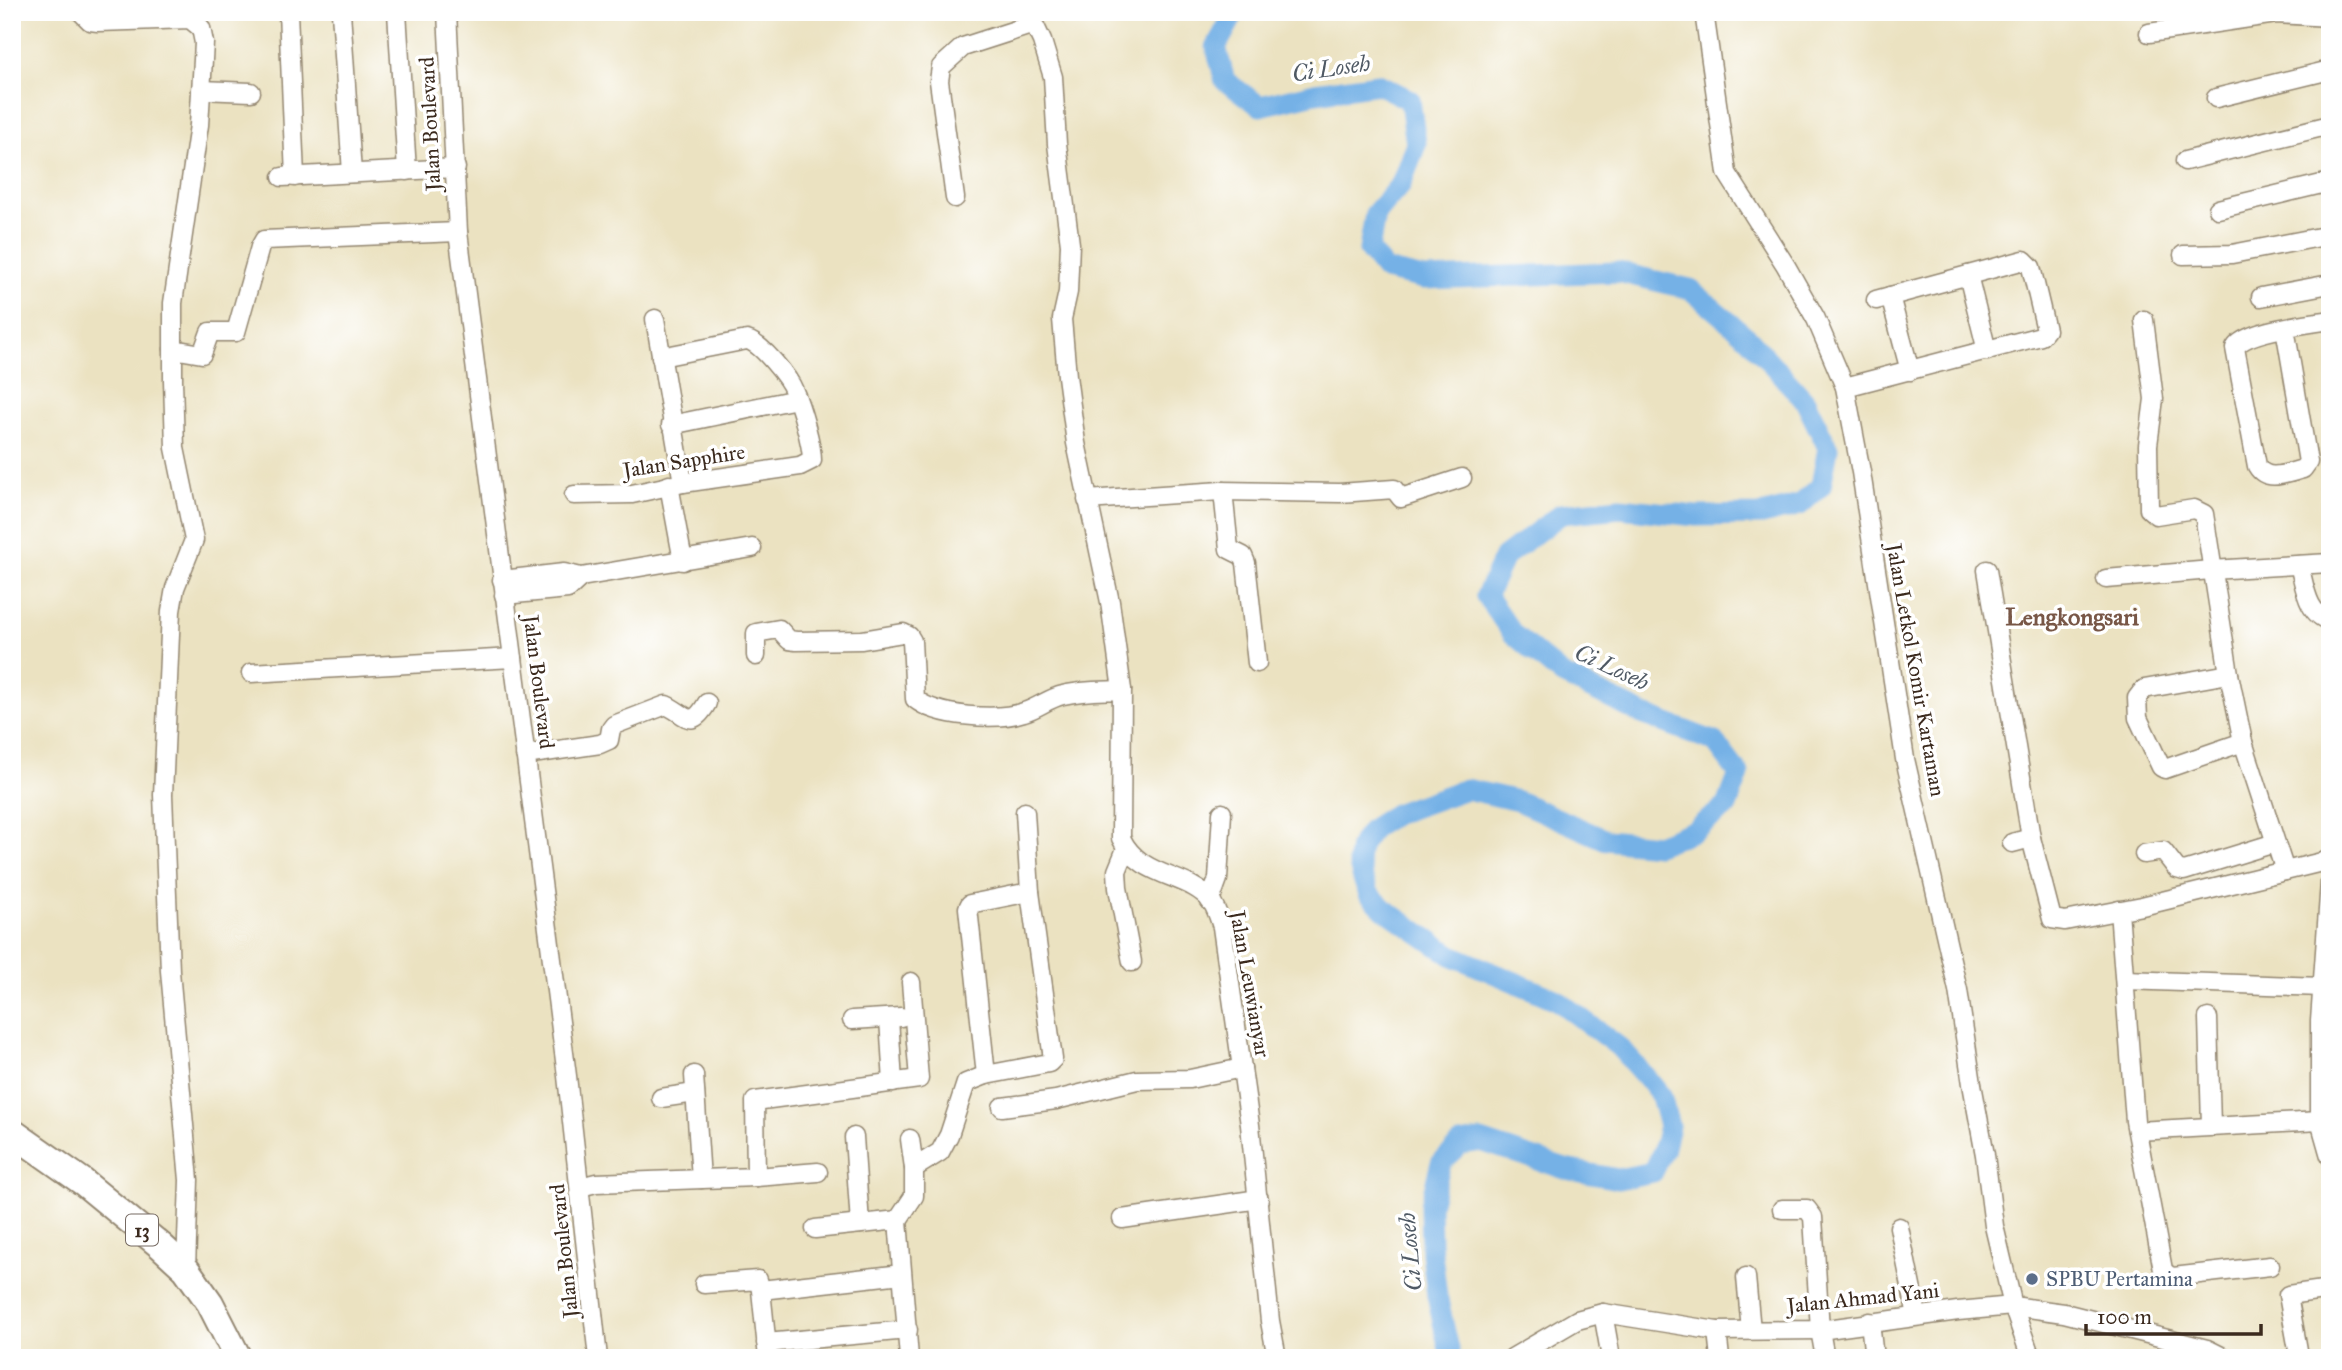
<svg xmlns="http://www.w3.org/2000/svg" width="2342" height="1370" font-family="'IM FELL Great Primer',serif">
  <rect width="100%" height="100%" fill="#fff"/>
  <filter id="ink" filterUnits="userSpaceOnUse"><feTurbulence type="fractalNoise" baseFrequency=".0143" numOctaves="2"/><feDisplacementMap in="SourceGraphic" scale="14" xChannelSelector="R" yChannelSelector="G"/><feConvolveMatrix kernelMatrix="1 2 1 2 8 2 1 2 1" color-interpolation-filters="sRGB"/></filter>
  <filter id="wash" filterUnits="userSpaceOnUse"><feTurbulence type="fractalNoise" baseFrequency=".00686" numOctaves="4" result="noise"/><feDisplacementMap in="SourceGraphic" scale="28" xChannelSelector="R" yChannelSelector="G"/><feGaussianBlur stdDeviation="1.57" result="paint"/><feColorMatrix in="noise" values="0 0 0 0 0 0 0 0 0 0 0 0 0 0 0 0 0 1.4 0 .05"/><feComposite in="paint" operator="in"/></filter>
  <g filter="url(#wash)">
    <rect width="100%" height="100%" fill="#ebe2c1"/>
    <g fill="none" stroke-linecap="round" stroke-linejoin="round">
      <!-- river -->
      <polyline stroke="#74b1e6" stroke-width="21" points="1235,12 1216,47 1225,81 1260,106 1315,93 1378,84 1410,100 1416,144 1401,184 1375,214 1369,250 1385,270 1424,279 1618,272 1690,289 1749,339 1805,401 1828,448 1821,486 1800,505 1762,515 1696,516 1620,508 1561,514 1504,557 1486,596 1513,634 1562,675 1642,714 1715,742 1739,774 1727,806 1693,831 1657,845 1606,840 1518,801 1466,789 1395,814 1373,828 1360,846 1358,861 1363,879 1369,894 1384,909 1451,955 1557,1000 1619,1047 1644,1075 1661,1096 1669,1126 1663,1151 1653,1172 1618,1179 1565,1169 1481,1141 1461,1144 1441,1163 1430,1205 1431,1245 1437,1296 1451,1358"/>
    </g>
  </g>
  <g filter="url(#ink)">
    <g fill="none" stroke-linecap="round" stroke-linejoin="round">
      <!-- minor casing -->
      <g stroke="#938670" stroke-width="21">
        <g id="minor">
          <polyline points="81,12 90,21 98,22 190,19 201,28 204,43 199,125 173,303 173,380 175,448 194,540 175,588 171,611 163,795 170,971 189,1180 186,1269"/>
          <polyline points="288,12 295,177"/>
          <polyline points="341,12 352,173"/>
          <polyline points="397,12 407,171"/>
          <polyline points="447,12 458,232 567,1076 598,1358"/>
          <path d="M1022 12 1034 24 1042 41 1053 77 1057 144 1070 244 1068 292 1062 319 1067 376 1076 443 1110 602 1122 690 1121 838C1140 879 1189 873 1211 901 1217 909 1219 918 1222 927L1250 1125 1270 1321 1277 1358"/>
          <polyline points="1704,12 1727,173 1786,266 1816,319 1845,387 1861,472 1905,759 1958,990 1972,1084 1985,1155 1994,1226 2013,1306 2031,1358"/>
          <polyline points="2149,33 2276,14 2330,17"/>
          <polyline points="201,90 251,92"/>
          <polyline points="2216,98 2330,70"/>
          <polyline points="2185,161 2330,125"/>
          <polyline points="282,177 456,168"/>
          <polyline points="955,198 939,81 941,67 963,47 1034,24"/>
          <polyline points="2218,209 2330,182"/>
          <polyline points="2183,255 2232,254 2330,235"/>
          <polyline points="1968,275 1987,351"/>
          <polyline points="1890,296 1910,371"/>
          <polyline points="2261,297 2330,284"/>
          <polyline points="655,319 683,483"/>
          <polyline points="2144,320 2154,399 2148,445 2149,509 2156,515 2194,509 2204,514 2229,674 2243,742 2285,871 2330,860"/>
          <path d="M2285 328 2308 462 2303 469C2287 473 2267 483 2257 466L2235 348C2245 330 2309 324 2330 320"/>
          <polyline points="173,349 202,354 210,332 236,332 260,247 264,240 458,232"/>
          <polyline points="1845,387 2041,336 2046,330 2031,267 2024,260 1876,300"/>
          <polyline points="671,425 797,399"/>
          <polyline points="669,485 683,561"/>
          <polyline points="1223,491 1229,549 1243,556 1246,563 1257,663"/>
          <path d="M574 495 632 494 683 483 800 466 812 460C812 444 801 407 794 391 789 378 761 343 747 340L661 357"/>
          <polyline points="1087,500 1221,491 1340,493 1394,489 1401,498 1462,478"/>
          <path d="M2299 565C2305 585 2306 614 2330 621"/>
          <polyline points="1987,570 2031,838 2052,919 2065,921 2142,906 2285,871"/>
          <polyline points="2106,579 2211,570 2330,563"/>
          <polyline points="502,580 564,573 581,577 752,548"/>
          <polyline points="504,595 568,589 581,577"/>
          <path d="M756 656V633L779 629 789 640 796 641 862 640 903 633 909 636 912 641 915 699C937 717 997 721 1024 712 1038 708 1049 698 1063 695 1083 690 1102 691 1122 690"/>
          <polyline points="251,673 513,658"/>
          <polyline points="2229,674 2144,689 2137,698 2138,718 2161,767 2165,769 2243,742"/>
          <path d="M525 755 600 744 609 740 611 729 614 725 666 705C686 714 691 731 707 703"/>
          <polyline points="2012,843 2031,838"/>
          <polyline points="1126,849 1117,871 1118,888 1132,962"/>
          <polyline points="2144,854 2163,851 2177,869 2184,871 2275,843"/>
          <polyline points="2330,882 2320,1021 2320,1121 2330,1156"/>
          <polyline points="1210,901 1218,879 1222,813"/>
          <polyline points="2119,910 2135,1121 2163,1270 2168,1275 2173,1277 2270,1266"/>
          <polyline points="2125,980 2323,987"/>
          <polyline points="889,1018 893,1083"/>
          <polyline points="2208,1018 2211,1126"/>
          <polyline points="852,1020 901,1017"/>
          <polyline points="694,1075 701,1179"/>
          <polyline points="986,1075 968,908 970,904 1030,892"/>
          <polyline points="661,1098 695,1093"/>
          <polyline points="1002,1107 1056,1100 1137,1080 1190,1079 1242,1068"/>
          <polyline points="2137,1131 2320,1121"/>
          <polyline points="854,1137 860,1224"/>
          <polyline points="914,1168 940,1152 949,1135 966,1083 986,1075 1049,1063 1053,1059 1030,892 1025,812"/>
          <polyline points="756,1177 818,1172"/>
          <polyline points="580,1187 596,1183 756,1177 755,1101 919,1079 911,982"/>
          <polyline points="1782,1209 1807,1209 1813,1217 1820,1330 1825,1358"/>
          <polyline points="1122,1219 1259,1199"/>
          <polyline points="898,1220 914,1196 914,1168 910,1139"/>
          <polyline points="1899,1227 1917,1316"/>
          <polyline points="815,1229 898,1220 909,1358"/>
          <polyline points="1746,1277 1751,1330"/>
          <polyline points="704,1284 758,1280 761,1290 768,1358"/>
          <polyline points="761,1290 902,1274"/>
          <polyline points="1603,1313 1611,1358"/>
          <polyline points="1870,1322 1874,1358"/>
          <polyline points="1717,1331 1720,1358"/>
          <polyline points="766,1343 908,1330"/>
          <polyline points="1512,1358 1577,1320 1603,1313 1717,1331 1820,1330 1958,1311 2013,1306 2064,1313 2207,1349 2225,1358"/>
          <polyline points="2297,1358 2298,1350 2288,1295 2330,1289"/>
        </g>
      </g>
      <!-- highway casing -->
      <g stroke="#938670" stroke-width="30">
        <polyline id="highway" points="12,1132 83,1182 161,1246 186,1269 210,1303 238,1358"/>
      </g>
      <!-- minor -->
      <use href="#minor" stroke="#fff" stroke-width="18"/>
      <!-- highway -->
      <use href="#highway" stroke="#fff" stroke-width="26"/>
    </g>
  </g>
  <!-- markers -->
  <circle fill="#5c6f8a" stroke="#fff" stroke-width="2.5" cx="2032" cy="1279" r="7"/>
  <g text-anchor="middle" stroke-width="7" stroke-linejoin="round" paint-order="stroke">
    <!-- shield labels -->
    <rect fill="#fff" stroke="#766a62" stroke-width="2" x="126" y="1214.5" width="32" height="31" rx="5"/>
    <g font-size="19" font-weight="bold" fill="#3b2a1e">
      <text x="142" y="1237">13</text>
    </g>
    <!-- street labels -->
    <g font-size="21" fill="#3b2a1e" stroke="#fff">
      <text transform="translate(430 124) rotate(-93)" y="7">Jalan Boulevard</text>
      <text transform="translate(684 461) rotate(-9)" y="7">Jalan Sapphire</text>
      <text transform="translate(1916 670) rotate(80)" y="7">Jalan Letkol Komir Kartaman</text>
      <text transform="translate(539 682) rotate(83)" y="7">Jalan Boulevard</text>
      <text transform="translate(1250 984) rotate(80)" y="7">Jalan Leuwianyar</text>
      <text transform="translate(564 1251) rotate(-96)" y="7">Jalan Boulevard</text>
      <text transform="translate(1863 1298) rotate(-6)" y="7">Jalan Ahmad Yani</text>
    </g>
    <!-- service labels -->
    <g font-size="21" fill="#4e5e75" stroke="#fff" text-anchor="start">
      <text x="2046" y="1286">SPBU Pertamina</text>
    </g>
    <!-- water labels -->
    <g font-size="23" font-style="italic" fill="#4f5964" stroke="#fff">
      <text transform="translate(1331 68) rotate(-8)" y="8">Ci Loseh</text>
      <text transform="translate(1612 667) rotate(25)" y="8">Ci Loseh</text>
      <text transform="translate(1410 1252) rotate(-95)" y="8">Ci Loseh</text>
    </g>
    <!-- quarter labels -->
    <g font-size="24" font-weight="bold" fill="#785747" stroke="#fff">
      <text x="2072" y="625">Lengkongsari</text>
    </g>
  </g>
  <!-- margin -->
  <rect width="2342" height="1370" fill="none" stroke="#fff" stroke-width="42"/>
  <!-- scale -->
  <path d="M2086 1324v10h175v-10" fill="none" stroke="#3b2a1e" stroke-width="3.5"/>
  <text x="2097" y="1324" font-size="21" fill="#3b2a1e" stroke="#ffffff" stroke-width="5" paint-order="stroke">100 m</text>
</svg>
